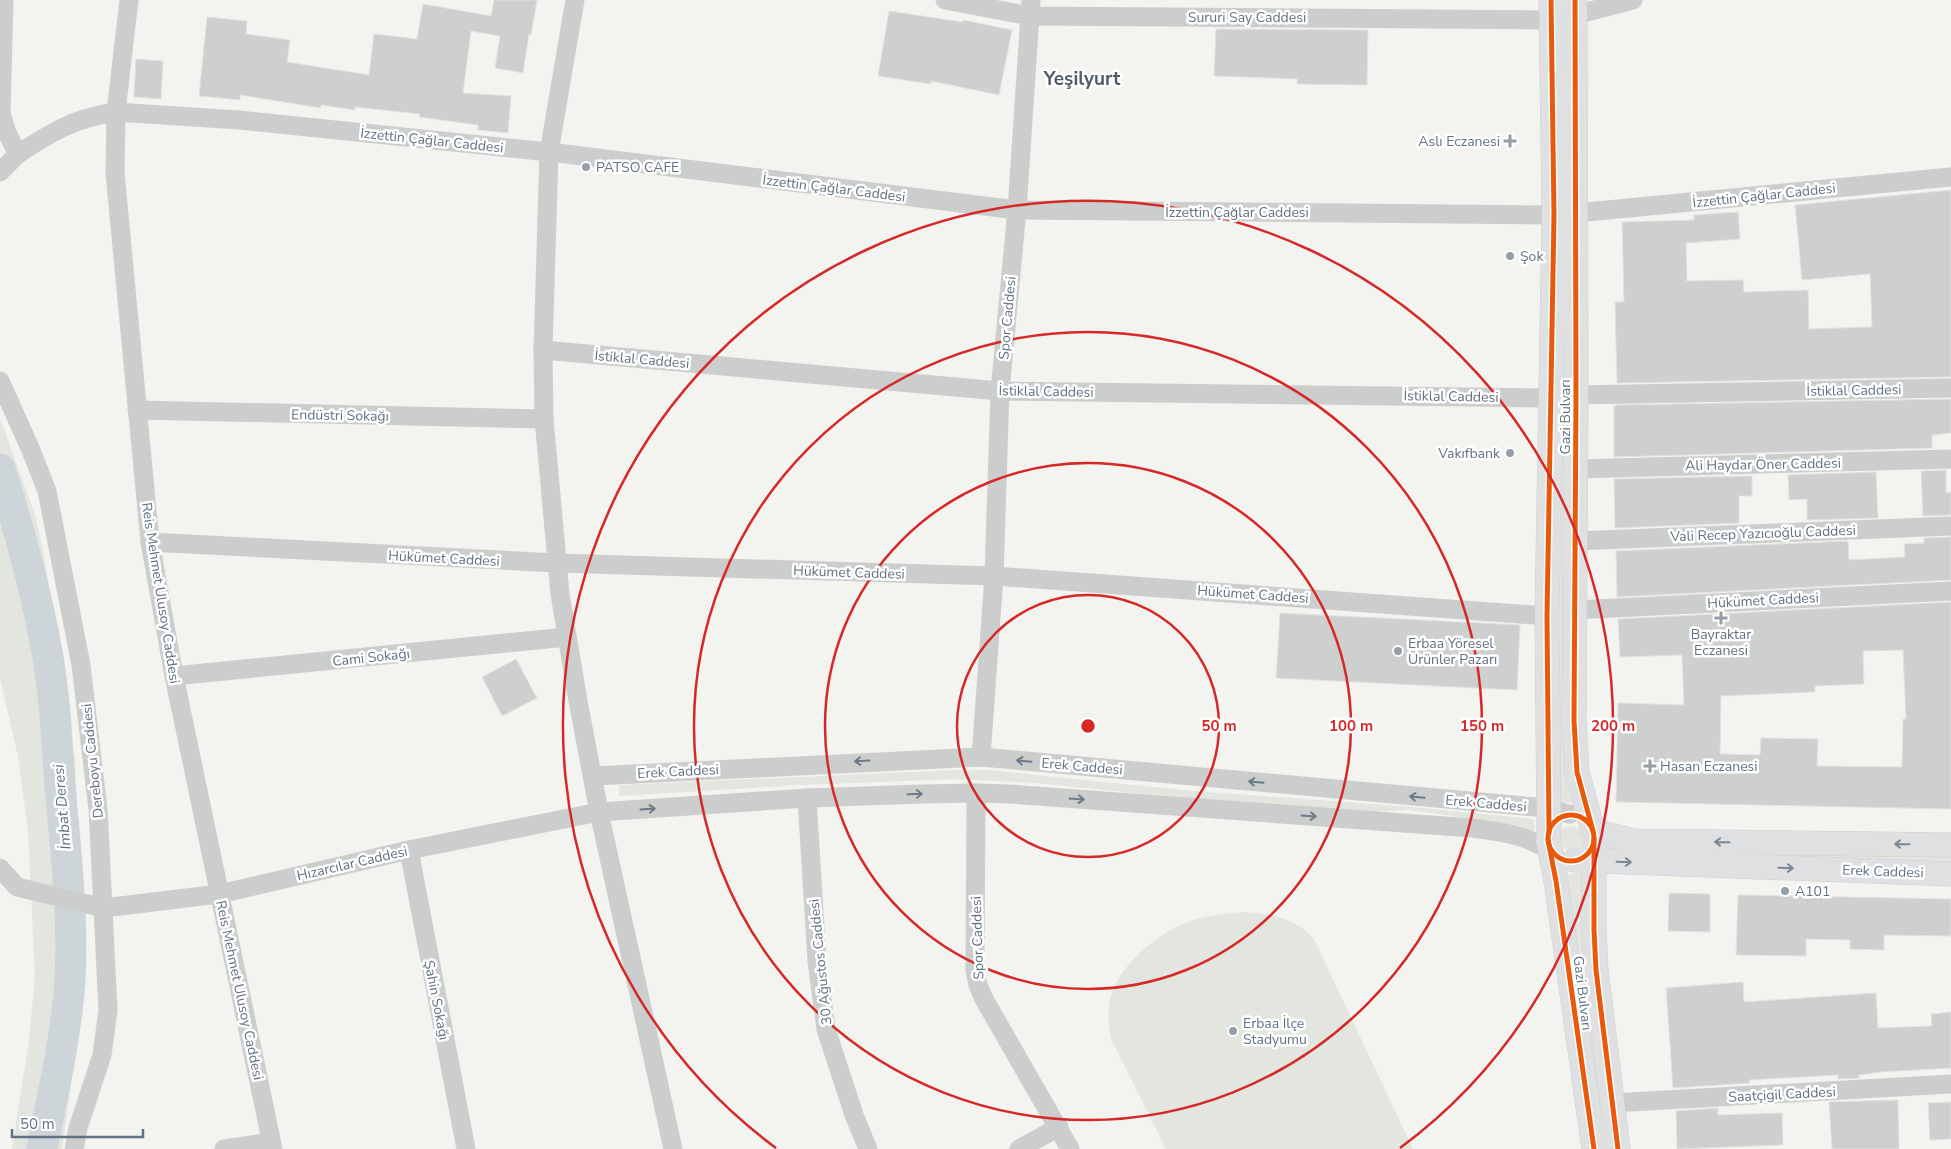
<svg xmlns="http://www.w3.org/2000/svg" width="1951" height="1149" font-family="'Nunito Sans',sans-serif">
  <rect width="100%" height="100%" fill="#f3f3f0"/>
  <!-- green -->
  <g fill="#e2e6de">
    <polygon points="1560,0 1565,0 1566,778 1572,802 1560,804"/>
    <polygon points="0,418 35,515 44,555 75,761 84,957 83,998 62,1149 12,1149 29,1040 35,976 28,830 18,756 0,678"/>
    <polygon points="956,770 986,770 1194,791 1402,806 1534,819 1534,832 1517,825 1409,810 1371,812 1172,797 1036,783 956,779 800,785 619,796 619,785"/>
    <circle cx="1571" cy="838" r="12"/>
    <polygon points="1609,845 1951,856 1951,863 1608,856"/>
    <path d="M1583 873C1581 966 1596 1057 1609 1149H1603L1566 874Z"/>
    <path d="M1244 912C1272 914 1294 917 1314 939L1413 1149H1166L1111 1039C1108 1023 1106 1006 1113 990 1124 961 1162 930 1191 921 1209 915 1226 913 1244 912Z"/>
  </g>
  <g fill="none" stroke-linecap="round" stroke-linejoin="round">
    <!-- river -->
    <path stroke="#ced5d8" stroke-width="31" d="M0 469C19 529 36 590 47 652 56 701 57 750 61 799 67 859 73 920 70 981 66 1037 53 1093 42 1149"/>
  </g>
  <!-- building -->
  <g fill="#cecfcf" stroke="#e2e2e0" fill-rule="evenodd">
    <polygon points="494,0 537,0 531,35 529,34 523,73 495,68 500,36 471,31 463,93 511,96 508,133 478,130 478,125 419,117 420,114 355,107 355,110 321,105 321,108 240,95 240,100 199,96 207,17 247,21 246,34 290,40 287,62 369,75 374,34 417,39 423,4 491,16"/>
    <polygon points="889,11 962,22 963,20 1012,30 999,95 931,81 931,84 878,76"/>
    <polygon points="1216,29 1368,30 1367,85 1297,84 1297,79 1214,76"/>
    <polygon points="136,59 163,61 161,99 134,97"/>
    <polygon points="1951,190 1951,377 1617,383 1615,302 1624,302 1622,222 1694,220 1694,215 1738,212 1740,239 1686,243 1687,281 1743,280 1744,292 1808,290 1809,329 1872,327 1870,274 1802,280 1795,205"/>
    <polygon points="1951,399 1951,433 1932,435 1932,448 1614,457 1614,406 1618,405"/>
    <polygon points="1946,470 1946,493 1951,492 1951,515 1923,516 1921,471"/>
    <polygon points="1876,472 1878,518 1807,520 1807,499 1789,500 1788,475"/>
    <polygon points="1752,476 1752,496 1739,496 1739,523 1615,528 1614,479"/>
    <polygon points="1951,537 1951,580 1617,597 1616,551 1848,541 1849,560 1905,557 1904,544 1924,543 1924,538"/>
    <path d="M1951 602V809L1616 802 1618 703 1684 705 1682 655 1620 657 1618 619ZM1903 650 1906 719H1903L1902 767 1817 766 1818 739 1761 738 1760 755 1720 754 1721 696 1815 692V686L1864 684 1863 651Z"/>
    <polygon points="1280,613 1520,625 1517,690 1276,678"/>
    <polygon points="516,659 537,698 502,716 482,677"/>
    <polygon points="1669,893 1710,894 1710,932 1668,931"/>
    <polygon points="1738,895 1951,899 1951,936 1884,935 1884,950 1850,949 1850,940 1806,939 1806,956 1736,955"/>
    <polygon points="1743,982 1744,1002 1876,993 1878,1028 1932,1026 1931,1014 1951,1012 1951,1068 1881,1072 1859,1075 1859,1078 1838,1079 1838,1075 1749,1080 1750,1083 1673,1088 1666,988"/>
    <polygon points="1898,1100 1899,1149 1832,1149 1829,1102"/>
    <polygon points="1951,1102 1951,1139 1930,1140 1928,1103"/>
    <polygon points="1718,1108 1718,1115 1782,1113 1783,1145 1677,1149 1676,1111"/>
  </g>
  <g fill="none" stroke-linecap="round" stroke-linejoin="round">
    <!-- major casing -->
    <g stroke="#cfd0cf" stroke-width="25">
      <g id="major">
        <polyline points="1575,0 1576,395 1574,721 1577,772 1593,831 1633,841 1951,845"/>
        <polyline points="1549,833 1547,616 1554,215 1551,0"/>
        <polyline points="1548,840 1556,881 1594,1149"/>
        <polyline points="1594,847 1594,930 1596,970 1618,1149"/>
        <polyline points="1575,860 1951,874"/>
      </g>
    </g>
    <!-- minor -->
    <g stroke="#cccdcd" stroke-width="19">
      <polyline points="129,0 116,112 115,173 150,542 174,676 273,1149"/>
      <polyline points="575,0 549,152 543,350 544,419 560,594 578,701 599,812 673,1149"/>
      <polyline points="945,0 1030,16 1551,20"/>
      <polyline points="1575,15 1633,0"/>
      <path d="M18 154C52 132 74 118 116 112L239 120 549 152 1017 210 1554 215"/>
      <polyline points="0,172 18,154 7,133 1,113 4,0"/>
      <polyline points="1576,213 1951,177"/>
      <polyline points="543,350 1000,391 1550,398"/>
      <polyline points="0,381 30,448 47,491 81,665 98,809 108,1010 102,1055 78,1128 74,1149"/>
      <polyline points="1576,395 1951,388"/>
      <polyline points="137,410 544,419"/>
      <polyline points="1576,469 1951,459"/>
      <polyline points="1575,541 1951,526"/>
      <polyline points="150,542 557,563 994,576 1547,616"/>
      <polyline points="1575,610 1951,591"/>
      <polyline points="174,676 567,637"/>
      <polyline points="981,757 994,576 1000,391 1017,210 1031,0"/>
      <polyline points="593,776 981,757 1536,807 1570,814"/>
      <polyline points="976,793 975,970 978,985 984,999 1070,1149"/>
      <polyline points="807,798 817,961 826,1029 854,1115 868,1149"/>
      <polyline points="409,850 466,1149"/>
      <path d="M0 868 17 887 104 908 219 894 409 850 599 812 807 798 922 794 976 793 1010 794 1472 828C1504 832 1527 835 1554 853"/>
      <polyline points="1612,1103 1951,1084"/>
      <polyline points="224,1149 271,1142"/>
      <polyline points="1019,1149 1059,1127"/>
    </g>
    <!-- major -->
    <use href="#major" stroke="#dfe0e1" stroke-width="24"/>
    <!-- cycleway casing -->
    <g stroke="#fff" stroke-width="8">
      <g id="cycleway">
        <polyline points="1575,0 1576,395 1574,721 1577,772 1593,831"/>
        <circle cx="1571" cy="838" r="23"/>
        <polyline points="1549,833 1547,616 1554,215 1551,0"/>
        <polyline points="1594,839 1594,930 1596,970 1618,1149"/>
        <polyline points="1548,840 1556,881 1594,1149"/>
      </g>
    </g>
    <!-- cycleway -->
    <use href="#cycleway" stroke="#e8590c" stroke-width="5"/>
  </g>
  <!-- one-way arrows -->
  <defs><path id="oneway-shaft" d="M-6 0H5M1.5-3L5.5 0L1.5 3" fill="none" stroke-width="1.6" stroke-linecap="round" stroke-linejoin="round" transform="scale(1.25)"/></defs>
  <g stroke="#6c7b8a">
    <use href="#oneway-shaft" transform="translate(862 761) rotate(177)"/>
    <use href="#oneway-shaft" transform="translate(1024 761) rotate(-175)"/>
    <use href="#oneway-shaft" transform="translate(1256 782) rotate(-175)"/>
    <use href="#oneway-shaft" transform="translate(915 794) rotate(-2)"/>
    <use href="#oneway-shaft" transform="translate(1417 797) rotate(-175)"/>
    <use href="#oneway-shaft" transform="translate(1077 799) rotate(4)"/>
    <use href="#oneway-shaft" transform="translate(648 809) rotate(-4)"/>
    <use href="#oneway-shaft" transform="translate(1309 816) rotate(4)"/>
  </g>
  <g stroke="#7a8895">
    <use href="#oneway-shaft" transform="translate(1722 842) rotate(-179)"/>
    <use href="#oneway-shaft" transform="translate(1902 844) rotate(-179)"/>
    <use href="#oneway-shaft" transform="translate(1624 862) rotate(2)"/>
    <use href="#oneway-shaft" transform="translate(1786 868) rotate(2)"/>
  </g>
  <!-- distance rings -->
  <g fill="none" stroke="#d62828" stroke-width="2.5">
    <circle cx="1088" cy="726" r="131"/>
    <circle cx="1088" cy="726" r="263"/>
    <circle cx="1088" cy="726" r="394"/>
    <path d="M776 1148A525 525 0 1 1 1400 1148"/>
  </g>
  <!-- markers -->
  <g fill="#949fa8" stroke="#fff" stroke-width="2">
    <path d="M1507.5 133.5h5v5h5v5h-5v5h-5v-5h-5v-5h5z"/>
    <circle cx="586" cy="167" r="5"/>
    <circle cx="1510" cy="256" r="5"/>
    <circle cx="1510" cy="453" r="5"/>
    <path d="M1718.5 610.5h5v5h5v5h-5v5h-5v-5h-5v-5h5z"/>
    <circle cx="1398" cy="651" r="5"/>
    <path d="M1647.5 758.5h5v5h5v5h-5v5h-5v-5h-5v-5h5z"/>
    <circle cx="1785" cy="891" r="5"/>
    <circle cx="1233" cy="1031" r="5"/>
  </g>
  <g text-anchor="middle" stroke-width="5" stroke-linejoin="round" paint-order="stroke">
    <!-- street labels -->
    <g font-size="14" fill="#617282" stroke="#fff">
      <text x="1247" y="22">Sururi Say Caddesi</text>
      <text transform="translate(432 140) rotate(6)" y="5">İzzettin Çağlar Caddesi</text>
      <text transform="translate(834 188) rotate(7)" y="5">İzzettin Çağlar Caddesi</text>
      <text transform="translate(1764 195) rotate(-6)" y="5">İzzettin Çağlar Caddesi</text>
      <text x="1237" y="217">İzzettin Çağlar Caddesi</text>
      <text transform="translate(1007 318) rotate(-85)" y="5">Spor Caddesi</text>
      <text transform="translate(642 359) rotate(5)" y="5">İstiklal Caddesi</text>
      <text transform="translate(1854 390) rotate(-1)" y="5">İstiklal Caddesi</text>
      <text transform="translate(1046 391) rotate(1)" y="5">İstiklal Caddesi</text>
      <text transform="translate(1451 396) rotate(1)" y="5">İstiklal Caddesi</text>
      <text transform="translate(340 415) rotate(1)" y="5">Endüstri Sokağı</text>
      <text transform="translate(1565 417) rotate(-90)" y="5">Gazi Bulvarı</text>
      <text transform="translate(1763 464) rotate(-1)" y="5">Ali Haydar Öner Caddesi</text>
      <text transform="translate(1763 533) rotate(-2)" y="5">Vali Recep Yazıcıoğlu Caddesi</text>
      <text transform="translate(444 558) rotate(3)" y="5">Hükümet Caddesi</text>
      <text transform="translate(849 572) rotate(2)" y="5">Hükümet Caddesi</text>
      <text transform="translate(161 593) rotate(81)" y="5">Reis Mehmet Ulusoy Caddesi</text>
      <text transform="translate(1253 594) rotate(4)" y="5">Hükümet Caddesi</text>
      <text transform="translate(1763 600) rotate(-3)" y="5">Hükümet Caddesi</text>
      <text transform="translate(371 657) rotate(-6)" y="5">Cami Sokağı</text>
      <text transform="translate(92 761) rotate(-96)" y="5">Dereboyu Caddesi</text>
      <text transform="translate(1082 766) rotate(5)" y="5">Erek Caddesi</text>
      <text transform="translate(678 771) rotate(-3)" y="5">Erek Caddesi</text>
      <text transform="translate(1486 803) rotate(5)" y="5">Erek Caddesi</text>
      <text transform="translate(352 863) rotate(-13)" y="5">Hızarcılar Caddesi</text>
      <text transform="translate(1883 871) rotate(2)" y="5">Erek Caddesi</text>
      <text transform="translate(977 938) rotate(-92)" y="5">Spor Caddesi</text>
      <text transform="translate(820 962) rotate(-96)" y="5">30 Ağustos Caddesi</text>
      <text transform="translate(240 990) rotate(78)" y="5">Reis Mehmet Ulusoy Caddesi</text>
      <text transform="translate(1583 993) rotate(83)" y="5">Gazi Bulvarı</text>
      <text transform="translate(437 1000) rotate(79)" y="5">Şahin Sokağı</text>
      <text transform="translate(1782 1094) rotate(-3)" y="5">Saatçigil Caddesi</text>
    </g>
    <!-- poi labels -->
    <g font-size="14" fill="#617282" stroke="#fff" text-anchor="start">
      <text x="1500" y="146" text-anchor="end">Aslı Eczanesi</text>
      <text x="596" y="172">PATSO CAFE</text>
      <text x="1520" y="261">Şok</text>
      <text x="1500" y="458" text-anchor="end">Vakıfbank</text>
      <text x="1721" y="639" text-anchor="middle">Bayraktar<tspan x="1721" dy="16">Eczanesi</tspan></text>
      <text x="1408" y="648">Erbaa Yöresel<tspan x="1408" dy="16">Ürünler Pazarı</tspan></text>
      <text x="1660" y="771">Hasan Eczanesi</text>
      <text x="1795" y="896">A101</text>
      <text x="1243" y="1028">Erbaa İlçe<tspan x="1243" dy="16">Stadyumu</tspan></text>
    </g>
    <!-- water labels -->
    <g font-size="15" font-style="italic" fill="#5c757f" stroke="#fff">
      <text transform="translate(62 807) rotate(-95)" y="5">İmbat Deresi</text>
    </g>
    <!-- district labels -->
    <g font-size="19" font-weight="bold" fill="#4f5b66" stroke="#fff">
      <text x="1082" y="85">Yeşilyurt</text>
    </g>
  </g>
  <circle cx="1088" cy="726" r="8" fill="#d62828" stroke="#fff" stroke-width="2.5"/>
  <g font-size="15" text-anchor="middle" font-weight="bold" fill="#d62828" stroke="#fff" stroke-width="5" stroke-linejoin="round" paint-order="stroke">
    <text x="1219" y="731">50 m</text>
    <text x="1351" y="731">100 m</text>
    <text x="1482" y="731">150 m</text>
    <text x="1613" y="731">200 m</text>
  </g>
  <!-- scale -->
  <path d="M12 1129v8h131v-8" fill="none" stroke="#617282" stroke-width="2.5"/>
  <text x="20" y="1129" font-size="15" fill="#617282" stroke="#ffffff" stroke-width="4" paint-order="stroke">50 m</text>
</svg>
